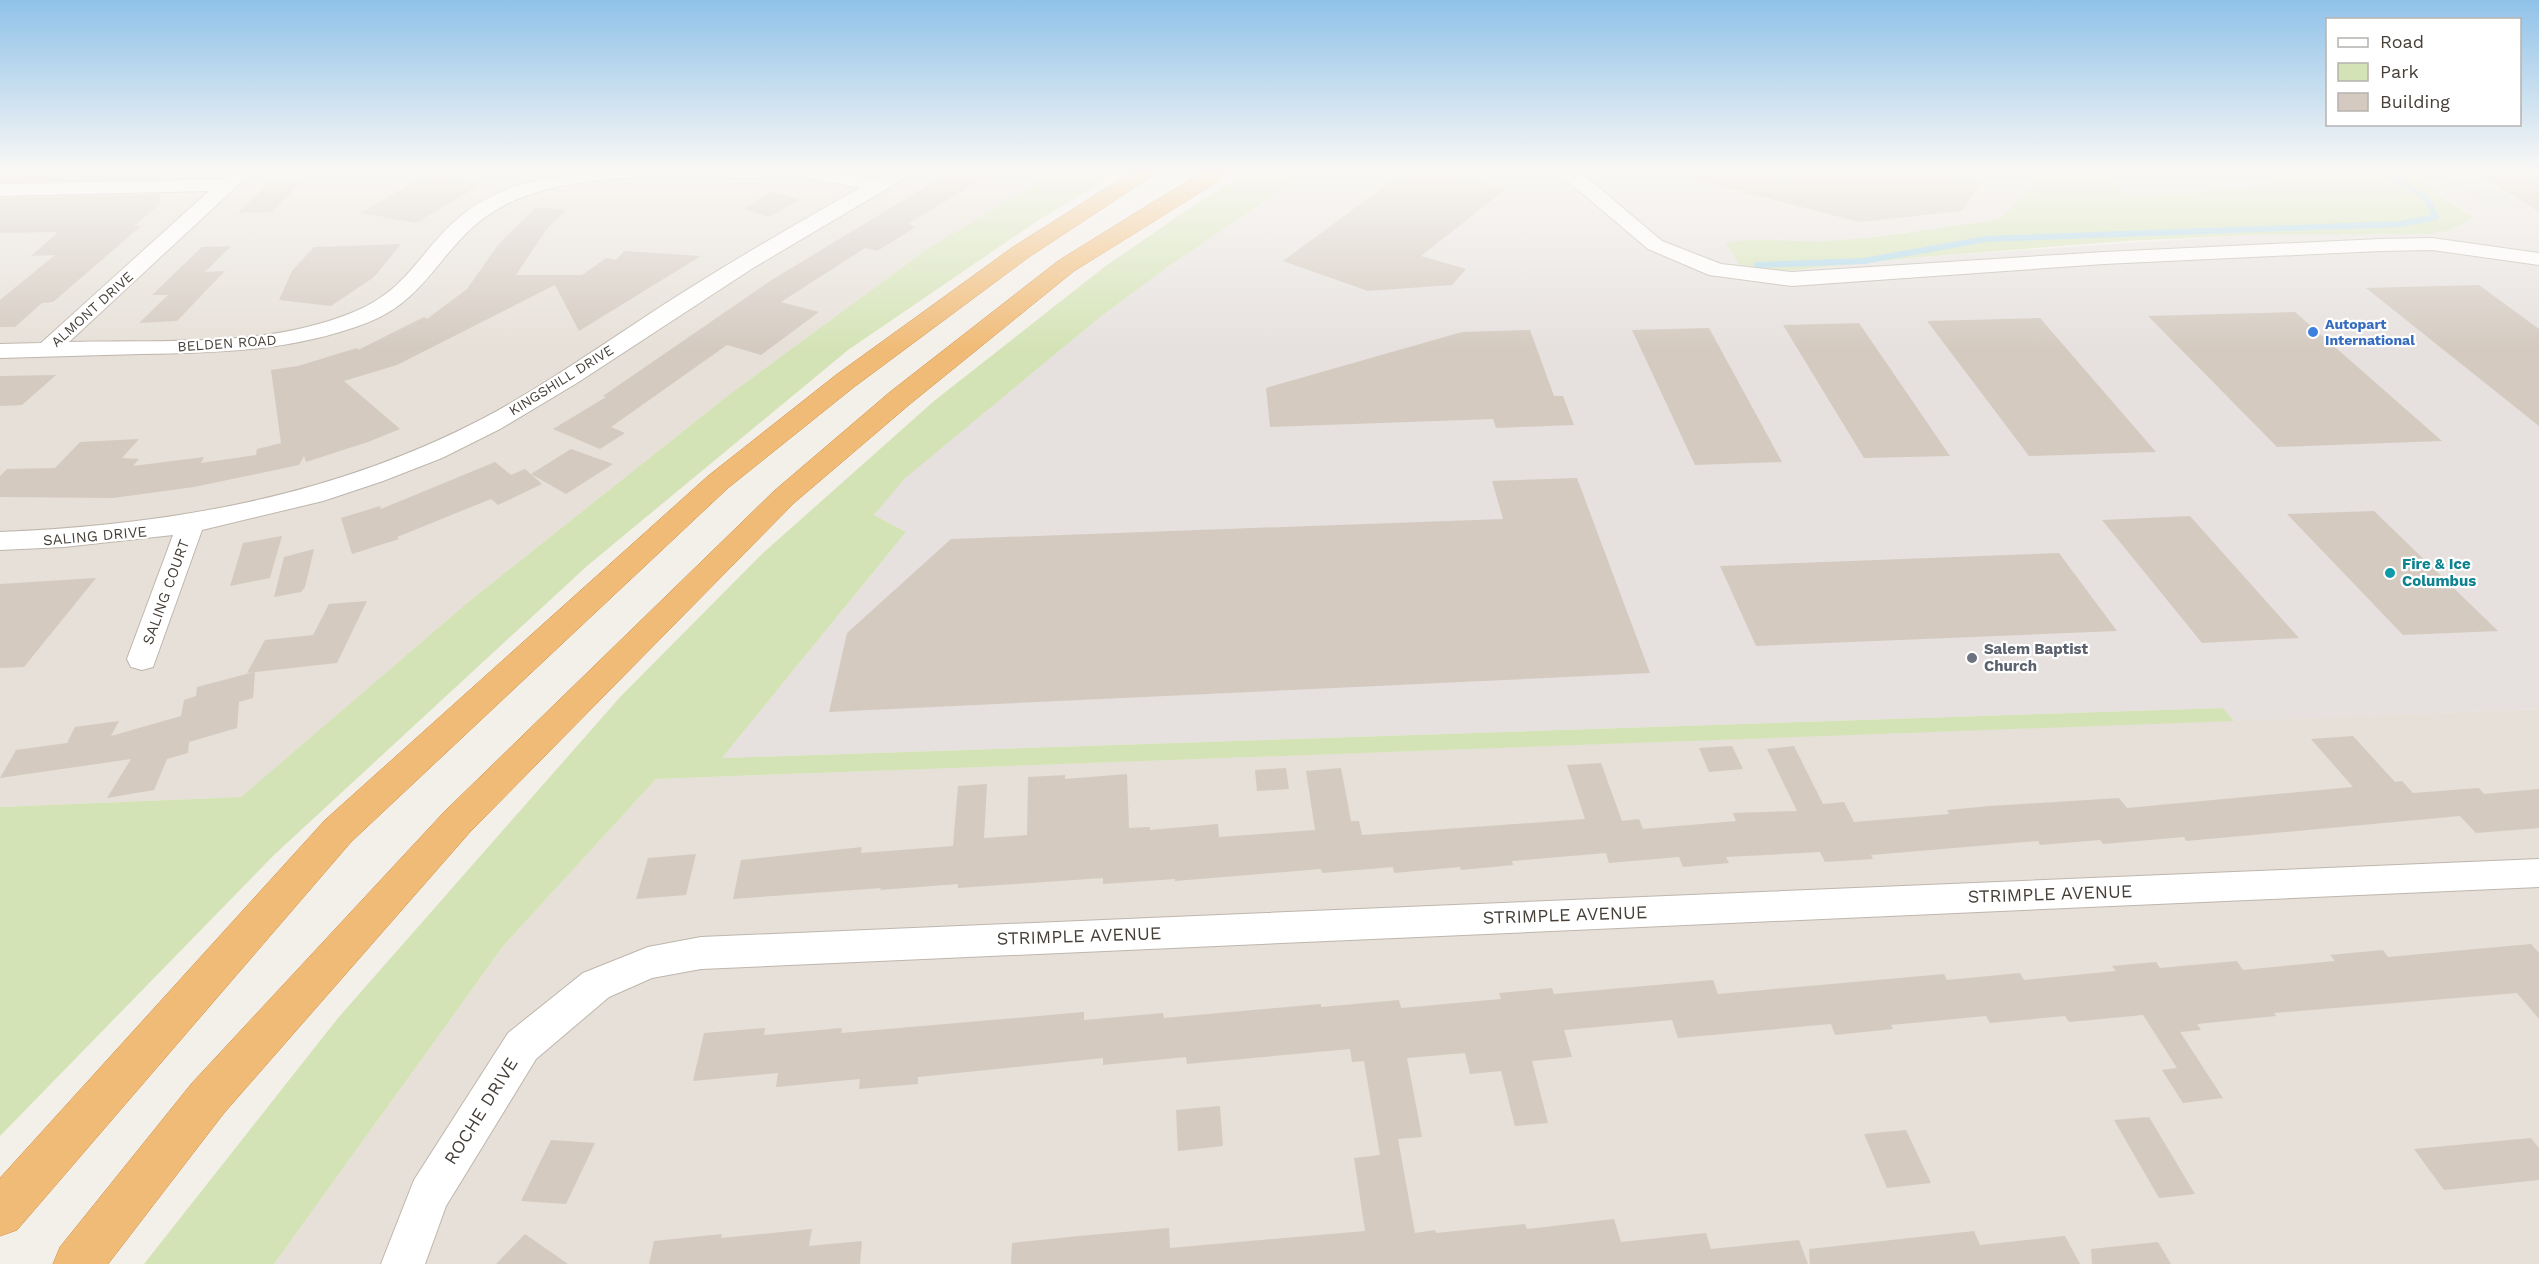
<svg xmlns="http://www.w3.org/2000/svg" width="2539" height="1264" font-family="'Work Sans',sans-serif">
  <rect width="100%" height="100%" fill="#f3efe9"/>
  <!-- residential -->
  <g fill="#e6e0d8">
    <polygon points="0,172 1055,172 926,250 726,397 467,603 241,797 0,807"/>
    <polygon points="2539,709 2539,1264 274,1264 504,945 656,779"/>
  </g>
  <!-- industrial -->
  <polygon fill="#e6e1de" points="1308,172 2304,172 2302,177 2243,189 2136,196 2121,194 2106,182 2085,176 2064,175 2042,178 2007,214 1996,220 1849,240 1798,243 1785,271 1921,257 2249,235 2467,212 2410,172 2539,172 2539,709 2234,721 2223,708 722,758 906,532 874,515 903,479 1099,318 1166,268"/>
  <!-- green -->
  <g fill="#d4e3b6">
    <polygon points="1055,172 1119,172 1040,219 848,350 587,566 274,855 0,1136 0,807 241,797 467,603 726,397 926,250"/>
    <polygon points="1249,172 1308,172 1166,268 1099,318 904,479 874,515 906,532 722,758 2223,708 2234,721 656,779 504,945 274,1264 144,1264 338,1018 621,696 763,553 934,401 1103,268 1197,203"/>
    <path d="M2304 172H2410L2473 218 2450 230 2427 234 2249 235 2125 241 1921 257 1785 271 1757 269 1739 264 1726 243C1758 236 1794 243 1827 241 1883 238 1940 227 1996 220 2014 210 2024 191 2040 180 2053 170 2090 176 2104 181 2118 187 2118 193 2136 196L2243 189 2302 177Z"/>
  </g>
  <!-- parking -->
  <polygon fill="#e2e0dd" points="2437,172 2470,172 2527,209 2493,210"/>
  <g fill="none" stroke-linecap="round" stroke-linejoin="round">
    <!-- stream -->
    <polyline stroke="#acd7ea" stroke-width="6" points="1757,265 1864,261 1986,239 2401,224 2436,217 2426,198 2385,172"/>
  </g>
  <!-- building -->
  <g fill="#d4cac0">
    <polygon points="0,172 160,172 160,178 0,182"/>
    <polygon points="431,172 480,185 416,223 361,213"/>
    <polygon points="950,172 993,172 908,224 916,227 877,251 865,248 781,302 819,312 761,355 727,345 611,427 625,433 600,449 553,429 606,397 603,396 770,281"/>
    <polygon points="1404,172 1464,172 1460,177 1506,189 1421,256 1466,269 1452,285 1368,291 1283,261"/>
    <polygon points="1694,172 1939,172 1982,182 1962,211 1859,222 1693,179"/>
    <polygon points="2477,172 2539,172 2539,212"/>
    <polygon points="301,183 272,212 238,213 268,184"/>
    <polygon points="769,192 774,192 800,200 769,217 744,209"/>
    <polygon points="160,194 160,204 134,226 141,226 53,302 42,303 15,327 0,327 0,300 55,255 31,256 58,232 0,233 0,198"/>
    <polygon points="535,208 566,209 546,230 516,275 582,275 606,258 616,260 624,251 701,256 579,331 555,285 397,365 344,381 400,429 368,442 306,462 304,456 299,465 194,487 113,498 0,497 0,476 7,469 55,468 80,442 139,439 122,458 139,459 133,466 204,457 201,463 256,455 257,449 281,443 271,370 298,366 357,348 358,350 424,317 427,319 467,289 498,245"/>
    <polygon points="401,244 374,277 331,306 279,300 292,271 314,247"/>
    <polygon points="231,246 205,272 225,271 177,321 139,323 168,295 152,295 202,247"/>
    <polygon points="2479,285 2539,329 2539,426 2366,288"/>
    <polygon points="2295,312 2442,441 2277,447 2148,316"/>
    <polygon points="2040,318 2156,452 2029,456 1927,321"/>
    <polygon points="1859,323 1950,456 1864,458 1783,325"/>
    <polygon points="1709,328 1782,462 1695,465 1632,330"/>
    <polygon points="1530,330 1554,396 1563,396 1574,425 1496,428 1493,419 1270,427 1266,388 1462,332"/>
    <polygon points="56,375 22,405 0,406 0,376"/>
    <polygon points="571,449 613,464 566,494 531,474"/>
    <polygon points="495,462 511,475 525,469 542,484 498,505 491,499 397,537 399,539 352,554 341,518 380,506 381,509"/>
    <polygon points="1577,478 1650,673 829,712 847,633 951,539 1503,519 1492,481"/>
    <polygon points="2374,511 2498,631 2403,635 2287,514"/>
    <polygon points="2190,516 2299,638 2202,643 2102,520"/>
    <polygon points="282,536 270,578 230,586 243,543"/>
    <polygon points="314,549 305,587 301,592 274,597 284,557"/>
    <polygon points="2059,553 2117,631 1756,646 1720,566"/>
    <polygon points="96,578 24,667 0,668 0,584"/>
    <polygon points="367,601 337,663 255,672 253,698 239,702 237,728 189,742 188,753 167,759 154,790 107,798 131,759 0,778 16,750 67,743 75,727 119,721 111,736 181,716 184,700 196,696 197,687 254,672 247,673 265,640 313,635 329,604"/>
    <polygon points="2353,736 2395,782 2402,781 2413,793 2479,788 2484,794 2539,789 2539,828 2476,833 2460,816 2186,841 2184,837 2103,844 2100,840 2040,845 2038,841 1871,855 1873,859 1825,862 1820,852 1726,857 1729,863 1683,867 1679,857 1609,863 1606,853 1512,861 1513,865 1461,870 1460,867 1394,873 1393,867 1322,873 1321,869 1175,881 1175,879 1103,884 1103,878 958,888 958,884 880,890 881,888 733,899 741,860 862,847 861,853 953,846 958,786 987,784 984,838 1027,835 1028,777 1065,775 1065,779 1127,774 1129,828 1150,827 1150,830 1218,824 1219,837 1315,830 1306,771 1341,768 1351,821 1359,821 1362,835 1585,819 1567,765 1601,763 1622,821 1639,819 1643,829 1736,821 1733,813 1797,811 1767,749 1794,746 1823,804 1844,802 1854,822 1949,814 1947,810 1990,806 2119,798 2127,808 2353,787 2311,739"/>
    <polygon points="1732,746 1743,769 1709,772 1699,748"/>
    <polygon points="1286,768 1289,789 1257,791 1255,770"/>
    <polygon points="696,854 686,895 636,899 648,858"/>
    <polygon points="2531,944 2539,953 2539,1019 2517,993 2274,1013 2276,1016 2197,1024 2201,1030 2180,1032 2223,1098 2183,1103 2162,1070 2177,1068 2143,1015 2069,1022 2065,1016 1990,1023 1986,1016 1891,1025 1893,1029 1835,1035 1831,1024 1678,1038 1672,1020 1564,1030 1572,1057 1532,1061 1548,1123 1515,1126 1501,1071 1470,1074 1465,1053 1407,1058 1422,1137 1398,1139 1415,1233 1435,1230 1436,1233 1525,1224 1527,1229 1614,1219 1621,1242 1706,1233 1711,1249 1799,1240 1808,1264 1011,1264 1012,1243 1079,1236 1169,1228 1170,1248 1365,1231 1354,1158 1380,1155 1364,1061 1352,1062 1350,1049 1187,1064 1186,1057 1103,1065 1103,1058 918,1077 918,1084 859,1089 860,1079 776,1087 778,1073 693,1081 704,1033 765,1028 764,1035 842,1028 841,1033 1084,1012 1084,1020 1163,1013 1164,1018 1321,1004 1321,1007 1399,1000 1401,1008 1501,999 1499,993 1552,988 1554,994 1713,980 1718,994 1944,974 1947,980 2020,973 2024,980 2116,971 2112,966 2156,962 2160,968 2237,961 2243,970 2335,961 2330,955 2383,950 2388,957"/>
    <polygon points="1220,1106 1223,1146 1178,1151 1176,1110"/>
    <polygon points="2149,1117 2195,1194 2159,1198 2114,1120"/>
    <polygon points="1906,1130 1931,1183 1887,1188 1864,1134"/>
    <polygon points="2531,1138 2539,1148 2539,1180 2444,1190 2414,1149"/>
    <polygon points="551,1140 595,1143 566,1204 521,1201"/>
    <polygon points="812,1229 809,1246 862,1241 860,1264 649,1264 654,1241 722,1234 721,1238"/>
    <polygon points="1974,1231 1980,1245 2065,1236 2080,1264 1810,1264 1809,1249"/>
    <polygon points="525,1234 568,1264 496,1264"/>
    <polygon points="2158,1242 2171,1264 2092,1264 2091,1249"/>
  </g>
  <g fill="none" stroke-linecap="round" stroke-linejoin="round">
    <!-- minor casing -->
    <g stroke="#beb6ad" stroke-width="2">
      <g id="minor">
        <path d="M231 172H252L69 342C163 339 267 349 356 311 410 288 421 248 462 215 520 169 597 172 666 172 701 172 736 171 771 172L761 178C676 178 543 165 475 225 436 260 421 301 369 322 295 351 219 353 141 354 94 355 47 357 0 358V344L41 343 209 191 0 196V184L223 179Z"/>
        <path d="M797 172H845L875 180 891 172H915L753 268 577 383 500 429 442 458 383 481 323 501 202 530 153 667 142 670 131 667 127 659 173 535 64 547 0 550V532C169 525 333 497 484 418 545 385 602 345 660 307 725 265 792 226 860 188L800 176Z"/>
        <polygon points="1551,172 1577,172 1584,175 1662,241 1721,264 1792,272 2104,252 2380,239 2432,238 2539,253 2539,265 2432,250 2380,251 2104,264 1792,286 1709,275 1648,249 1570,183"/>
        <polygon points="2539,859 2539,887 701,969 652,978 609,997 536,1059 446,1206 425,1264 381,1264 414,1180 508,1033 583,973 648,947 701,937"/>
      </g>
    </g>
    <!-- motorway casing -->
    <g stroke="#ce8f48" stroke-width="1">
      <g id="motorway">
        <polygon points="1132,172 1158,172 1029,257 854,387 728,488 351,842 17,1230 0,1236 0,1178 325,820 708,476 836,375 1013,247"/>
        <polygon points="1202,172 1228,172 1225,177 1074,271 910,404 794,503 470,832 224,1113 108,1264 53,1264 60,1247 192,1083 444,812 774,491 890,392 1058,261"/>
      </g>
    </g>
    <!-- minor -->
    <use href="#minor" fill="#fff" fill-rule="evenodd"/>
    <!-- motorway -->
    <use href="#motorway" fill="#f0bb77" fill-rule="evenodd"/>
  </g>
  <!-- sky -->
  <linearGradient id="sky" x2="0" y2="1"><stop stop-color="#90c2e9"/><stop offset="0.49" stop-color="#faf8f5"/><stop offset="1" stop-color="#faf8f5" stop-opacity="0"/></linearGradient>
  <rect width="2539" height="349" fill="url(#sky)"/>
  <!-- markers -->
  <circle fill="#3f7fe0" stroke="#fff" stroke-width="2" cx="2313" cy="332" r="6"/>
  <circle fill="#0f9aa8" stroke="#fff" stroke-width="2" cx="2390" cy="573" r="6"/>
  <circle fill="#6b7280" stroke="#fff" stroke-width="2" cx="1972" cy="658" r="6"/>
  <g text-anchor="middle" stroke-width="4.5" stroke-linejoin="round" paint-order="stroke">
    <!-- far-street labels -->
    <g font-size="14" fill="#463f38" stroke="#fff">
      <text transform="translate(92 309) rotate(-42)" y="5">ALMONT DRIVE</text>
      <text transform="translate(227 343) rotate(-4)" y="5">BELDEN ROAD</text>
      <text transform="translate(561 380) rotate(-32)" y="5">KINGSHILL DRIVE</text>
    </g>
    <!-- far-shop labels -->
    <g font-size="14" font-weight="bold" fill="#366cbe" stroke="#fff" text-anchor="start">
      <text x="2325" y="329">Autopart<tspan x="2325" dy="16">International</tspan></text>
    </g>
    <!-- street labels -->
    <g font-size="15" fill="#463f38" stroke="#fff">
      <text transform="translate(95 536) rotate(-5)" y="5">SALING DRIVE</text>
      <text transform="translate(166 592) rotate(-70)" y="5">SALING COURT</text>
    </g>
    <!-- culture labels -->
    <g font-size="15" font-weight="bold" fill="#0d838f" stroke="#fff" text-anchor="start">
      <text x="2402" y="569">Fire &amp; Ice<tspan x="2402" dy="17">Columbus</tspan></text>
    </g>
    <!-- worship labels -->
    <g font-size="15" font-weight="bold" fill="#5b616d" stroke="#fff" text-anchor="start">
      <text x="1984" y="654">Salem Baptist<tspan x="1984" dy="17">Church</tspan></text>
    </g>
    <!-- near-street labels -->
    <g font-size="18" fill="#463f38" stroke="#fff">
      <text transform="translate(2050 894) rotate(-2)" y="6">STRIMPLE AVENUE</text>
      <text transform="translate(1565 915) rotate(-2)" y="6">STRIMPLE AVENUE</text>
      <text transform="translate(1079 936) rotate(-2)" y="6">STRIMPLE AVENUE</text>
      <text transform="translate(481 1111) rotate(-58)" y="6">ROCHE DRIVE</text>
    </g>
  </g>
  <!-- legend -->
  <rect x="2326" y="18" width="195" height="108" fill="#ffffff" stroke="#b5b2af" stroke-width="1.5"/>
  <rect x="2338" y="38" width="30" height="9" fill="#ffffff" stroke="#b5b2af" stroke-width="1.5"/>
  <text x="2380" y="48" font-size="18" fill="#463f38">Road</text>
  <rect x="2338" y="63" width="30" height="18" fill="#d4e3b6" stroke="#b5b2af" stroke-width="1.5"/>
  <text x="2380" y="78" font-size="18" fill="#463f38">Park</text>
  <rect x="2338" y="93" width="30" height="18" fill="#d4cac0" stroke="#b5b2af" stroke-width="1.5"/>
  <text x="2380" y="108" font-size="18" fill="#463f38">Building</text>
</svg>
